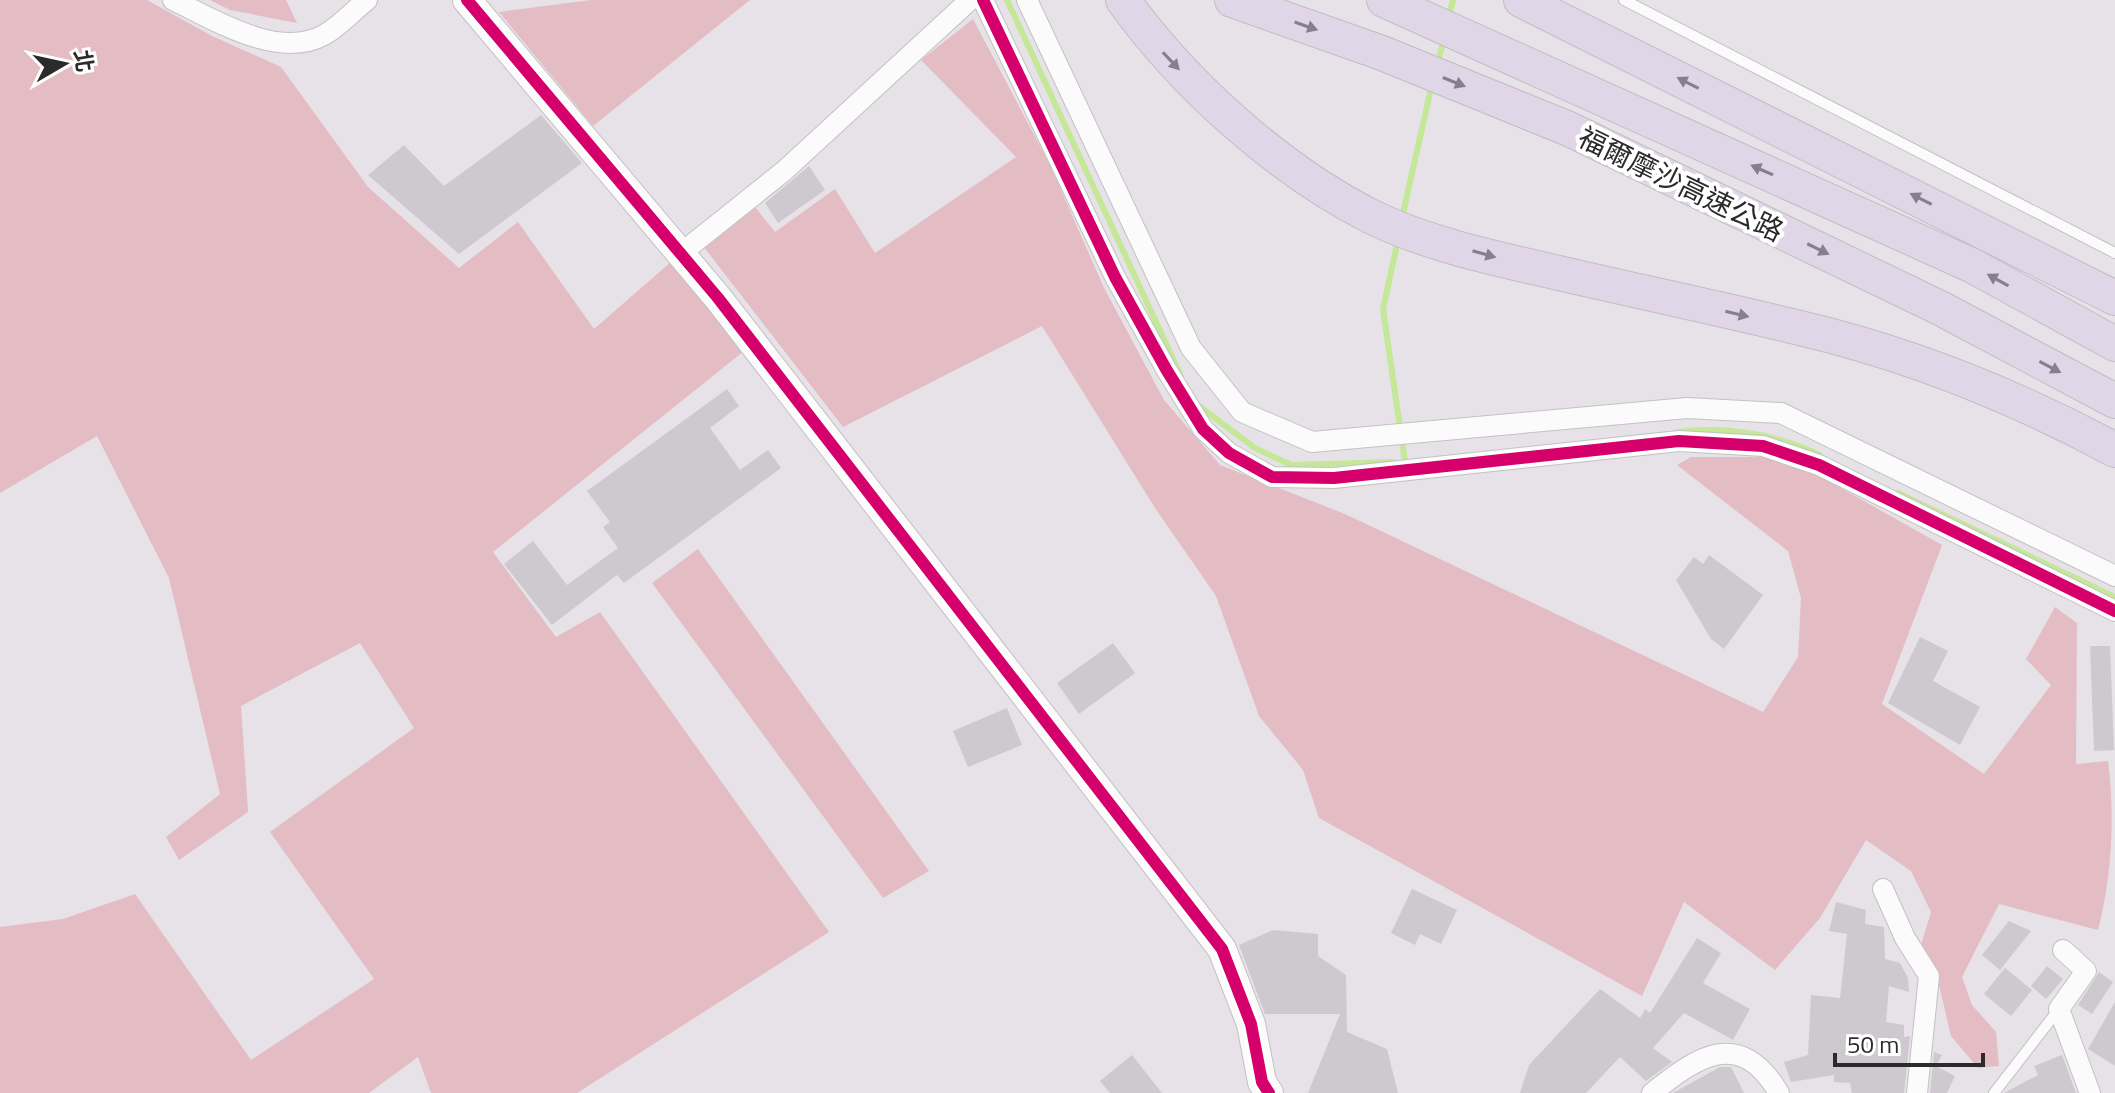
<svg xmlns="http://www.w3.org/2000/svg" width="2115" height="1093" font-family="'Titillium Web','Noto Sans TC',sans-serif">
  <rect width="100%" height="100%" fill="#e7e2e8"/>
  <!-- green -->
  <g fill="#e4bcc4">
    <polygon points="0,0 147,0 212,36 281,67 368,187 459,268 518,222 594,329 671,262 744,351 493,552 556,637 600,612 829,932 577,1093 431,1093 418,1057 369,1093 0,1093 0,927 63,919 135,894 251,1060 374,979 270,832 414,728 360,643 241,706 248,812 179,860 166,837 220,794 169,578 97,436 0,493"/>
    <polygon points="210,0 286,0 297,23 230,10"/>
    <polygon points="591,0 750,0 593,126 499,12"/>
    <path d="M973 19 1050 165 1104 288 1164 400 1220 465 1345 514 1763 712 1798 657 1801 598 1788 551 1677 465 1691 457H1786L1942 545 1882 704 1984 774 2051 685 2026 659 2055 607 2077 623 2076 764 2108 761C2115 814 2112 877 2098 930L1999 904 1962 977 1972 1005 1996 1032 1999 1066 1978 1068 1951 1036 1940 989 1921 945 1931 912 1911 871 1866 840 1820 918 1775 970 1684 902 1642 996 1319 818 1303 770 1259 716 1216 596 1155 508 1042 326 843 427 703 246 755 207 775 232 835 189 875 253 1016 157 921 60Z"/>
    <polygon points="698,549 929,871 883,898 652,583"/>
  </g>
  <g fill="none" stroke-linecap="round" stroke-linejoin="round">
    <!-- stream -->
    <g stroke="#c4e898" stroke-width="6">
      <polyline points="1007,0 1181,376"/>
      <polyline points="1448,19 1453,0"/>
      <polyline points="1437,66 1444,38"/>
      <polyline points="1402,218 1432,84"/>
      <polyline points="1398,240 1383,309 1405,462"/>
      <polyline points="1199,406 1255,448 1291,465 1394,462"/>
      <path d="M1676 432C1726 426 1773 433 1820 455"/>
      <polyline points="1898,493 2115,597"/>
    </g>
  </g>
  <!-- building -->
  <g fill="#cdc9ce">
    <polygon points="541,115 582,163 459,254 368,175 404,145 444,186"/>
    <polygon points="809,166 825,190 778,223 765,203"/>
    <polygon points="727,389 739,406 710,428 740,470 768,450 781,468 624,583 617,575 552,625 504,564 533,541 567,585 618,548 603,527 610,522 587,491"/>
    <polygon points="1709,555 1763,595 1724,649 1711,639 1676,580 1694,557 1703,564"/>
    <polygon points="1920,637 1948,651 1933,681 1980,707 1960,745 1888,703"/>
    <polygon points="1113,643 1135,673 1079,714 1057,683"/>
    <polygon points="2090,646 2110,646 2114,750 2094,751"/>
    <polygon points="1007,708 1022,745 968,767 953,731"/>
    <polygon points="1412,889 1457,910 1441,944 1420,934 1415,945 1391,933"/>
    <polygon points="1836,902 1866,910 1865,924 1884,927 1885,959 1900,963 1908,978 1909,992 1889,986 1886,1022 1904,1025 1904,1037 1910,1036 1904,1093 1852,1093 1850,1083 1834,1082 1834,1075 1791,1082 1784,1062 1808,1055 1811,995 1840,998 1847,934 1829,931"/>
    <polygon points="2009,921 2031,931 2000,970 1982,955"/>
    <polygon points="1273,930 1318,934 1318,956 1346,975 1347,1032 1387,1049 1398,1093 1308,1093 1340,1014 1265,1014 1239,945"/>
    <polygon points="1697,938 1721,953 1703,983 1750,1009 1733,1040 1684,1013 1653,1048 1672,1062 1646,1081 1620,1057 1586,1093 1520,1093 1529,1065 1600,989 1640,1018 1645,1009 1650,1013"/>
    <polygon points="2047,966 2063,979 2046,999 2031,986"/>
    <polygon points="2005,968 2032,990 2011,1016 1984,994"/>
    <polygon points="2099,972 2113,982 2092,1014 2078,1005"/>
    <polygon points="2115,1002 2115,1066 2088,1049"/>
    <polygon points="1934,1052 1942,1055 1936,1066 1955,1076 1947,1093 1930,1093"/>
    <polygon points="1132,1055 1162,1093 1110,1093 1100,1081"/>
    <polygon points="2062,1055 2076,1093 2004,1093 2038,1075 2034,1066"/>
    <polygon points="1720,1067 1731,1067 1744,1093 1673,1093"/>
  </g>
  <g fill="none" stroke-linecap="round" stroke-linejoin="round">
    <!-- lane casing -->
    <g stroke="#c2c2c2" stroke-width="12">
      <g id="lane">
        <polyline points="1624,0 2115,253"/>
        <polyline points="1994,1093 2059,1009"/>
      </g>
    </g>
    <!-- street casing -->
    <g stroke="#c2c2c2" stroke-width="22">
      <g id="street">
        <path d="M173 0C215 20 278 60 324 35 339 27 353 11 367 0"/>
        <polyline points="983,0 1115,277 1166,369 1203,429 1229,453 1272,477 1334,478 1679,441 1763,446 1819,465 2115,611"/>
        <polyline points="1027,0 1191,348 1242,412 1312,442 1687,408 1781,413 2115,576"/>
        <polyline points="680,254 784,171 970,0"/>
        <polyline points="1883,889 1905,938 1929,976 1917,1093"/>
        <polyline points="2063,950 2086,971 2059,1009 2090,1093"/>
        <path d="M1652 1093C1698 1056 1740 1027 1779 1093"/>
      </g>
    </g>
    <!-- secondary casing -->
    <g stroke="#c2c2c2" stroke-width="30">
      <polyline id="secondary" points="467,0 718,298 1222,949 1251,1024 1262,1082 1269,1093"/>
    </g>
    <!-- highway casing -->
    <g stroke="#c0bec0" stroke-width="36">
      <g id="highway">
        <path d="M1123 0C1184 85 1279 170 1372 217 1426 243 1488 257 1546 270 1630 290 1715 307 1800 328 1910 354 2015 396 2115 450"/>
        <polyline points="1232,0 1382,53 1569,129 1940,308 2115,401"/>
        <polyline points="1384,0 1973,266 2115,344"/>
        <polyline points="1521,0 2115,298"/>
      </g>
    </g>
    <!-- lane -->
    <use href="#lane" stroke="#fbfbfc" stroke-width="10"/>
    <!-- street -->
    <use href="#street" stroke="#fbfbfc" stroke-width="20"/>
    <!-- secondary -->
    <use href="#secondary" stroke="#fbfbfc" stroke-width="28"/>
    <!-- highway -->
    <use href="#highway" stroke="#e1d5e8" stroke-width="34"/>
    <!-- cycleway casing -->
    <g stroke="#fff" stroke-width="17">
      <g id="cycleway">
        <polyline points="467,0 718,298 1222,949 1251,1024 1262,1082 1269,1093"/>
        <polyline points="983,0 1115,277 1166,369 1203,429 1229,453 1272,477 1334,478 1679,441 1763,446 1819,465 2115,611"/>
      </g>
    </g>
    <!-- cycleway -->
    <use href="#cycleway" stroke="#d6006c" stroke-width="12"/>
  </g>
  <!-- one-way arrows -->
  <defs><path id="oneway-solid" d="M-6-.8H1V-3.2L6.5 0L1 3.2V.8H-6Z" transform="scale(2)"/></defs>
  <g fill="#86808a">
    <use href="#oneway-solid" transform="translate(1306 26) rotate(19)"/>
    <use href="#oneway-solid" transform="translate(1171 61) rotate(47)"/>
    <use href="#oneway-solid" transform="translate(1454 82) rotate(22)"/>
    <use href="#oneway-solid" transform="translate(1688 83) rotate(-153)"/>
    <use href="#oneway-solid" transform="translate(1762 170) rotate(-156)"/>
    <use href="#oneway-solid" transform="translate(1921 199) rotate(-153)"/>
    <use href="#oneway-solid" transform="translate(1818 249) rotate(26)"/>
    <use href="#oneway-solid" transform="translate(1484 254) rotate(16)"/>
    <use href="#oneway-solid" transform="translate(1998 280) rotate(-151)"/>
    <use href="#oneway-solid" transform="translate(1737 314) rotate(13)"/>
    <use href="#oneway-solid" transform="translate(2050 367) rotate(28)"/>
  </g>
  <g text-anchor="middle" stroke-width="8" stroke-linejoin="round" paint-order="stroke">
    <!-- street labels -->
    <g font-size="28" fill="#2b2b2b" stroke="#fff">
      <text transform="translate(1681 184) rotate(26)" y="10">福爾摩沙高速公路</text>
    </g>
  </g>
  <!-- north arrow -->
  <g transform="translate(64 64) rotate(81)" stroke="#ffffff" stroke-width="6" paint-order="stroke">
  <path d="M0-6L14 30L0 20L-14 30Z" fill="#2b2b2b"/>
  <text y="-12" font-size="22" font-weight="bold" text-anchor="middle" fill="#2b2b2b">北</text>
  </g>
  <!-- scale -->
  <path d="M1835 1053v12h148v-12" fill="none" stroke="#2b2b2b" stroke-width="4"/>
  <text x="1847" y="1053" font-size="24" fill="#2b2b2b" stroke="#ffffff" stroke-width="6" paint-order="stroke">50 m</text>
</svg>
